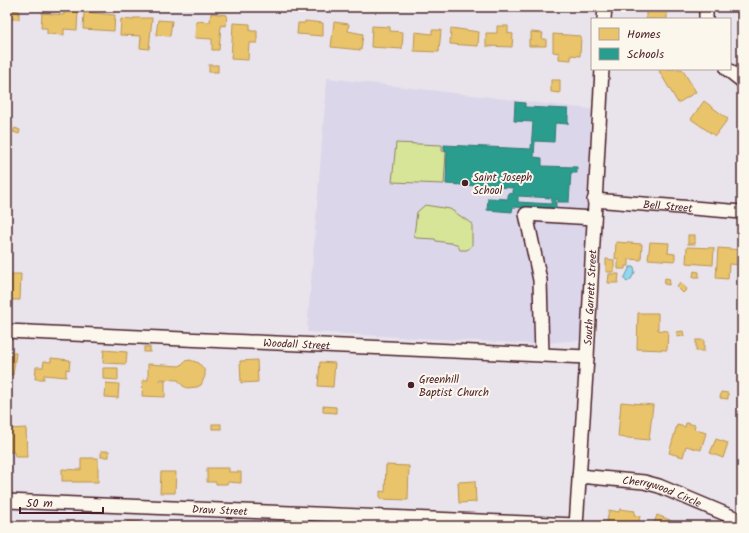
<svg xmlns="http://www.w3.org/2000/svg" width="749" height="533" font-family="Kalam,sans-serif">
  <rect width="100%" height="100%" fill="#e9e4eb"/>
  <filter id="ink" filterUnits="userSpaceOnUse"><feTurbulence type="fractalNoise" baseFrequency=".025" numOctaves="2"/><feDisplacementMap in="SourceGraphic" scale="8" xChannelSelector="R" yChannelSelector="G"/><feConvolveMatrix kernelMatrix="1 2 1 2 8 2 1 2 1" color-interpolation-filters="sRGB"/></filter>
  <g filter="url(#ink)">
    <!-- built -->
    <polygon fill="#dcd6ea" points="327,78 591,109 581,340 533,344 307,332"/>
    <!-- green -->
    <g fill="#d6e598" stroke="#908262">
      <polygon points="396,143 442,145 442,151 446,152 444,184 392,182"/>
      <polygon points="425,205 450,209 472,224 472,246 467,250 460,250 457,244 436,241 435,239 416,238 414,235 417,212"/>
    </g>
    <!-- water -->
    <polygon fill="#8ed9ef" stroke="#738fa1" points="630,267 634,267 635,272 631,279 627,282 624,279"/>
    <!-- homes -->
    <g fill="#e9c46a" stroke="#b99257">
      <rect x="646" y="7" width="21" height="12"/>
      <polygon points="7,10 19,11 19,19 7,19"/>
      <polygon points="64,10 78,11 77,30 64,29 64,35 47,34 47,28 41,28 42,13 64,15"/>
      <polygon points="84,12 115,15 114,31 83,29"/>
      <polygon points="211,13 227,15 226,26 221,25 219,50 212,50 212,39 195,38 196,21 210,22"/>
      <polygon points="133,18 152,18 149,49 140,48 141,36 120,35 121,19 133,20"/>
      <polygon points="158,20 172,21 170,36 156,35"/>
      <polygon points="305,21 323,23 323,36 297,34 298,23 305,23"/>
      <polygon points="334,22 349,24 348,31 363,34 361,50 331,47"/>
      <polygon points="233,23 250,24 250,31 257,31 257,43 249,43 248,60 231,59"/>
      <polygon points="372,26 390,27 390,31 403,32 402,49 371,47"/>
      <polygon points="497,26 508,26 508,33 513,34 512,47 486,46 486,33 497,33"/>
      <polygon points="451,28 479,32 478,46 450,44"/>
      <polygon points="432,30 441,30 439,52 414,51 415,32 432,34"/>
      <polygon points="531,32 543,33 542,39 546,39 546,46 529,46 529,39 531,39"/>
      <polygon points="553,34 581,36 580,56 571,55 571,60 559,59 559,53 553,52"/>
      <rect x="209" y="65" width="9" height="7"/>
      <polygon points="662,69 682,69 696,92 678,103 659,71"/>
      <polygon points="551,80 560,80 560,93 551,92"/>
      <polygon points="704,101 728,119 715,136 691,119"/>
      <polygon points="15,128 20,130 19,134 13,132"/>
      <rect x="688" y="235" width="7" height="9"/>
      <polygon points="616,242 642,244 641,260 629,259 629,266 625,266 625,269 618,269 618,259 615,259"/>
      <polygon points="650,242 669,243 668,253 675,254 675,261 648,259"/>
      <polygon points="687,247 714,248 713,265 686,263"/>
      <polygon points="718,248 742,250 742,265 729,264 728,279 716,278"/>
      <polygon points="606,259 614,260 614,272 606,272"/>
      <polygon points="694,271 699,272 699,277 693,277"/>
      <polygon points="10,274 21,274 20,300 10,300 10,303 7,303 7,276 10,276"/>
      <polygon points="609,274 619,274 618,283 608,283"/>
      <polygon points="665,278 670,279 669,285 664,284"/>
      <polygon points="680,283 687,289 683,293 677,287"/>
      <polygon points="638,313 658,313 658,330 668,331 667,350 637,349"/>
      <polygon points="683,331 684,336 677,337 677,332"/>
      <rect x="696" y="340" width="8" height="11"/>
      <polygon points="7,346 9,346 9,353 16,353 13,375 7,374"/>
      <rect x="144" y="347" width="6" height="5"/>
      <polygon points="104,350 127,352 126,364 103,363"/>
      <polygon points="51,358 70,360 69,370 66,369 66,377 44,375 44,379 35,379 36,367 43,367 44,361 51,362"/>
      <polygon points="190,360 199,363 205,371 205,376 201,385 197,387 187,388 183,386 178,380 160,379 160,381 165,381 165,397 142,396 143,380 148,380 148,364 180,366 185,361"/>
      <polygon points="257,360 258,382 241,383 240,361"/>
      <polygon points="320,362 335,363 333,387 318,386"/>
      <polygon points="103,368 118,368 118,380 103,379"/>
      <polygon points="106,383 119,384 118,398 105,397"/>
      <polygon points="721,392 728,393 728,399 720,398"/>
      <polygon points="621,402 653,405 649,440 618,437"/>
      <polygon points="323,406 336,407 336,413 323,412"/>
      <polygon points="686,423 695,425 694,429 706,433 701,450 686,446 683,457 669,453 677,425 685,427"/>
      <rect x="212" y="424" width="9" height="5"/>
      <polygon points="26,428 27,457 15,457 14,452 7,452 7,429"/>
      <polygon points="716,439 728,443 723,458 710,453"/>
      <rect x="101" y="451" width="8" height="6"/>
      <polygon points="81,458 98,458 98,482 72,482 72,481 62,481 62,469 81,470"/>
      <polygon points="386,465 409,466 408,500 380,499 380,491 385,492"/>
      <polygon points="207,468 229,468 229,472 241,472 241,483 228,482 227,484 216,484 216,482 207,482"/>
      <polygon points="161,472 176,472 175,493 160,493"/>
      <polygon points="475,481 476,502 459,503 458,482"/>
      <polygon points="620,509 635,511 634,515 640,516 638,526 606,526 609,510 619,512"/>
      <polygon points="657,515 670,520 668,526 653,526"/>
      <polygon points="127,521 140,522 139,526 127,526"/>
      <rect x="598" y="522" width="7" height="4"/>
    </g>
    <!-- schools -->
    <path fill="#2a9d8f" stroke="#347771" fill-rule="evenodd" d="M515 102 525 103V107L568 109V124L555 123 554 142 535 141 534 157 542 158V166L577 167V173H571L569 202H558V199H556V209L513 207 512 212 487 210 488 198 508 199V193L513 194V188L446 184 447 151 444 150V145L531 149 533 122 514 121ZM518 196 552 198 551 204 518 202Z"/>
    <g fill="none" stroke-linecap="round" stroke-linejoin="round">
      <!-- minor casing -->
      <g stroke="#4a1f2b" stroke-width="16">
        <g id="minor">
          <polyline points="604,19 605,7"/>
          <polyline points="706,19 706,7"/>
          <polyline points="727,69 742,81"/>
          <path id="s1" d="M594 200 742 212"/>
          <path id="s2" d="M7 331 587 357"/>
          <polyline points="542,355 540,280 526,214 594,218"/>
          <path id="s3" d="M579 476 644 482 659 486 742 521"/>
          <path id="s4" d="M7 501 576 525"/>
          <path id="s5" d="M576 526 587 357 602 69"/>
        </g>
      </g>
      <!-- minor -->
      <use href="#minor" stroke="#fbf7ec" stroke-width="13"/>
    </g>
  </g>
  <!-- markers -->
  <g fill="#4a1f2b" stroke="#fbf7ec" stroke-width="1.5">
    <circle cx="465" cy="183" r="4"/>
    <circle cx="411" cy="385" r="4"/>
  </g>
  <g text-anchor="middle" stroke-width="4" stroke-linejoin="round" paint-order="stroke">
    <!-- poi labels -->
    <g font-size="11" fill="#4a1f2b" stroke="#fbf7ec" text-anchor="start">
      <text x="473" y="181">Saint Joseph<tspan x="473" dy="13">School</tspan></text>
      <text x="419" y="383">Greenhill<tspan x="419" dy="13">Baptist Church</tspan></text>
    </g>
    <!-- street labels -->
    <g font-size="11" fill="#4a1f2b" stroke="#fbf7ec">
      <text dy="4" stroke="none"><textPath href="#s1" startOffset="74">Bell Street</textPath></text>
      <text dy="4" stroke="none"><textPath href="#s5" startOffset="229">South Garrett Street</textPath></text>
      <text dy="4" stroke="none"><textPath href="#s2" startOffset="290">Woodall Street</textPath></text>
      <text dy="4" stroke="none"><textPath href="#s3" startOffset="85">Cherrywood Circle</textPath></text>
      <text dy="4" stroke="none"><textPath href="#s4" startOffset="213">Draw Street</textPath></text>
    </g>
  </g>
  <!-- margin -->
  <rect width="749" height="533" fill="none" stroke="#fbf7ec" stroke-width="24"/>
  <rect x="12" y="12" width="725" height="509" fill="none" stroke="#4a1f2b" stroke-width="1.5" filter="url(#ink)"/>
  <!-- legend -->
  <rect x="591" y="18" width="140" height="52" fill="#fbf7ec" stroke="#b4a19f"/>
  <rect x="599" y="28" width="20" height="12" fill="#e9c46a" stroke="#b4a19f"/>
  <text x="627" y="38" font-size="12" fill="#4a1f2b">Homes</text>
  <rect x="599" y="48" width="20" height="12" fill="#2a9d8f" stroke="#b4a19f"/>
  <text x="627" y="58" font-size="12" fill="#4a1f2b">Schools</text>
  <!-- scale -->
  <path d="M20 507v6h83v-6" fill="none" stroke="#4a1f2b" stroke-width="2"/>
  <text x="26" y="507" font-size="12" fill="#4a1f2b" stroke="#fbf7ec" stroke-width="3" paint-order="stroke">50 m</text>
</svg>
